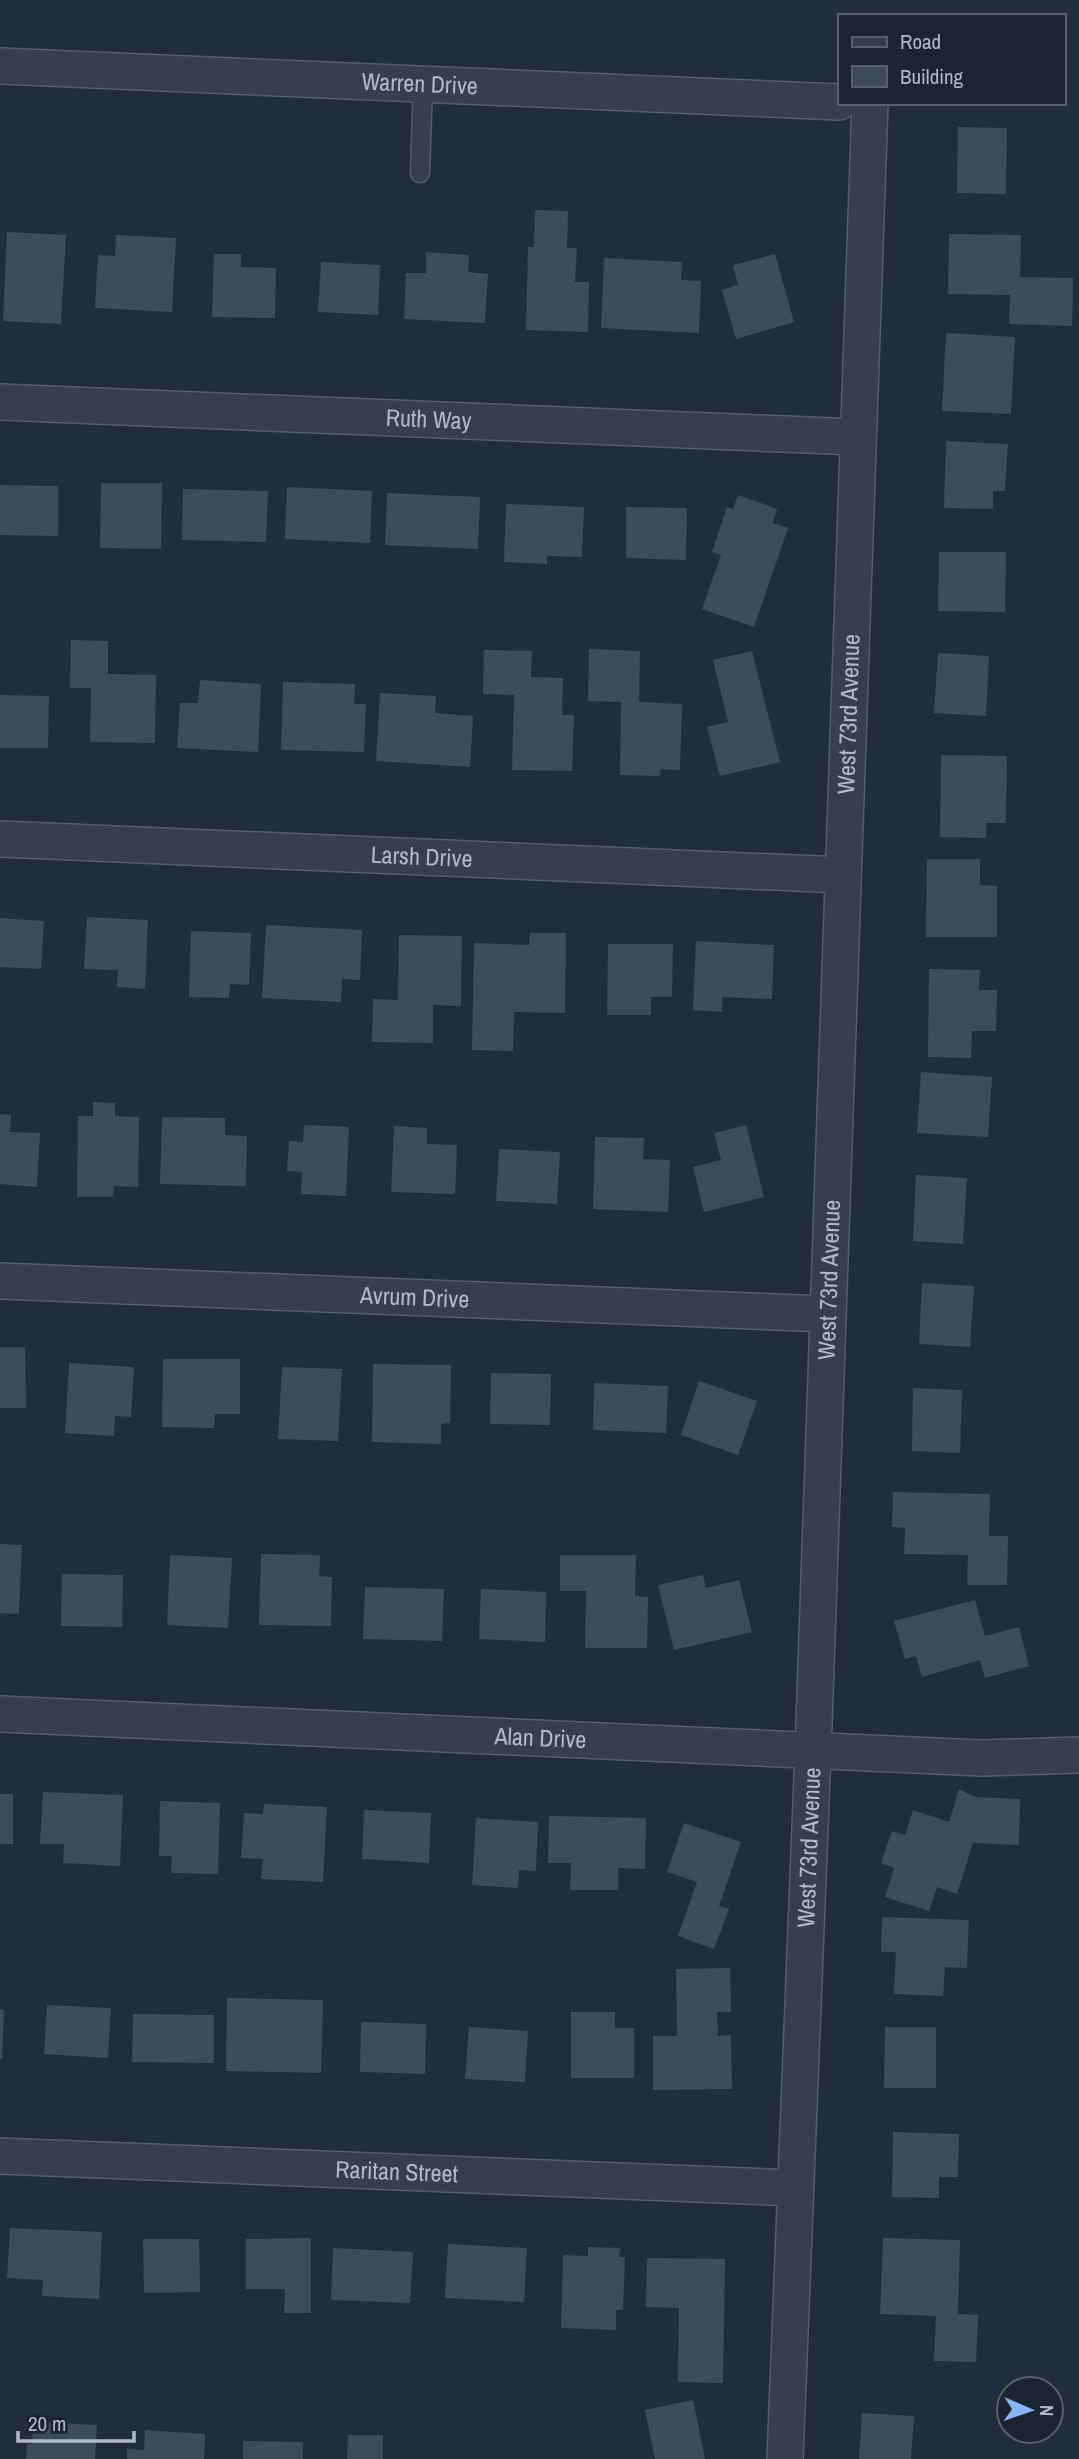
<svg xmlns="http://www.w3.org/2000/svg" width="1079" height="2459" font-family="'Archivo Narrow',sans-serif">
  <rect width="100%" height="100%" fill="#222d3a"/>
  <!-- building -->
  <g fill="#3e4c59">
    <polygon points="958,127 1007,128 1006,194 957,193"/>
    <polygon points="535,210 568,211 567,248 577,248 575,282 589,282 588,332 526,330 528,247 534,247"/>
    <polygon points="7,232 66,235 61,324 3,321"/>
    <polygon points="949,234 1021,235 1020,277 1073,278 1072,326 1009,324 1010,295 948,294"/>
    <polygon points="116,235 176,238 172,312 95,308 98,255 115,256"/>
    <polygon points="426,252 469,255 468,272 488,274 485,323 404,319 406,273 426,273"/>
    <polygon points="214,254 241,254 241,267 276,268 275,318 212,317"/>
    <polygon points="775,254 794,322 736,339 722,290 738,285 733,265"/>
    <polygon points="604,258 682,262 681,280 701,281 699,333 601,328"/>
    <polygon points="321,262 380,265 378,315 318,312"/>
    <polygon points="946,333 1015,337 1011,414 942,411"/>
    <polygon points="946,441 1008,444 1005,491 993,491 993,509 944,508"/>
    <polygon points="101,483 162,483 161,549 100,548"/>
    <polygon points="0,485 58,486 58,536 0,535"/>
    <polygon points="287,487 372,491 370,543 285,539"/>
    <polygon points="183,489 268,491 266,542 182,540"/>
    <polygon points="387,493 480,497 478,549 385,545"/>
    <polygon points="738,495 777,509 773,523 788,528 754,627 702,609 721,555 712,552 727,507 733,509"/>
    <polygon points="506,504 584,507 582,557 547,556 547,564 504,562"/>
    <polygon points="626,507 687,508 686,560 626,558"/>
    <polygon points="939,552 1006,552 1005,612 938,611"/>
    <polygon points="71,640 108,641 108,674 156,675 155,743 90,742 91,688 70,688"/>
    <polygon points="589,649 640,651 639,702 682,704 680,770 661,769 660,776 620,775 621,702 588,701"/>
    <polygon points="484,650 532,651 531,677 563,678 562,715 574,715 572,771 512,770 514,695 483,694"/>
    <polygon points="752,651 780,762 720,776 707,727 728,722 713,660"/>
    <polygon points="938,653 989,656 986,716 934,713"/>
    <polygon points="200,680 261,684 258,752 177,748 180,703 198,703"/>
    <polygon points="283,682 355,684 354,704 366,704 364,752 281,750"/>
    <polygon points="380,693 436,696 435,713 473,716 470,767 376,761"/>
    <polygon points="0,695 49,696 48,748 0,748"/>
    <polygon points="941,755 1007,756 1006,823 986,823 986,838 940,837"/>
    <polygon points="927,859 980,859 980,885 997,886 997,937 926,937"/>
    <polygon points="87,917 148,920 145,989 117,987 118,970 84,969"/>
    <polygon points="0,918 44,921 41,969 0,967"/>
    <polygon points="266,925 362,930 360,980 342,979 341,1002 262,998"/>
    <polygon points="191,931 251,933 249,985 230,984 229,998 189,997"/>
    <polygon points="530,933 566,933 565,1013 514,1012 513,1051 472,1050 474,943 529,945"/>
    <polygon points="399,935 462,936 461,1006 433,1005 433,1043 372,1042 373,999 398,1000"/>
    <polygon points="696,941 774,945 772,999 722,997 722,1012 693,1010"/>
    <polygon points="608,944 673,944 672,997 651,997 651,1015 607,1015"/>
    <polygon points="929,969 980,970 979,990 997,990 996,1031 972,1031 971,1058 928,1057"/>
    <polygon points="921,1072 992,1077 988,1137 917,1133"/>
    <polygon points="93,1102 115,1103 115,1116 139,1117 138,1187 114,1186 113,1197 77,1197 78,1116 93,1116"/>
    <polygon points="0,1114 11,1115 10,1132 40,1133 37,1187 0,1184"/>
    <polygon points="162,1117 225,1118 225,1135 247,1136 246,1186 160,1184"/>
    <polygon points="304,1125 349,1127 346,1196 301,1194 302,1172 287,1171 289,1141 303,1142"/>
    <polygon points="746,1125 764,1197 704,1212 693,1167 721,1160 714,1133"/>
    <polygon points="394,1126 427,1128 427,1144 457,1145 455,1194 391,1192"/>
    <polygon points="595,1137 644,1138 643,1159 670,1160 668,1212 593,1209"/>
    <polygon points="499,1149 560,1152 557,1204 496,1201"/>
    <polygon points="916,1175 967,1178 963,1244 913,1241"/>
    <polygon points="922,1283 974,1286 970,1347 919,1344"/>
    <polygon points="0,1347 25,1347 26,1408 0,1408"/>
    <polygon points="163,1359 240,1359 240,1414 215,1414 214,1428 162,1427"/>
    <polygon points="69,1363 134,1367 131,1417 115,1416 114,1436 65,1433"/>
    <polygon points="373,1364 451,1365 450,1423 441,1424 441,1444 372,1442"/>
    <polygon points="282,1367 342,1369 338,1441 278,1439"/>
    <polygon points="491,1373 551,1374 550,1425 490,1424"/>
    <polygon points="699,1381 757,1401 738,1455 681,1435"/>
    <polygon points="594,1383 668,1386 666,1433 593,1430"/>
    <polygon points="913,1388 962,1390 960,1453 912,1451"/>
    <polygon points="893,1492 990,1494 989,1536 1008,1536 1007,1585 967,1585 968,1555 904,1554 905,1528 892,1527"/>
    <polygon points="0,1544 22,1545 19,1614 0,1613"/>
    <polygon points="261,1554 320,1555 319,1576 332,1577 331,1626 259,1625"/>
    <polygon points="170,1555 232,1558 228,1628 167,1625"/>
    <polygon points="560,1555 636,1555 635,1596 648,1597 647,1648 585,1648 586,1591 560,1591"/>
    <polygon points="62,1574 123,1575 122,1627 61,1626"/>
    <polygon points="703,1575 706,1588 739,1580 752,1632 674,1650 658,1585"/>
    <polygon points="365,1587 444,1589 442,1641 363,1639"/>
    <polygon points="481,1589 546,1592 545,1642 479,1639"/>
    <polygon points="975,1600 985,1636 1019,1627 1029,1666 985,1678 980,1660 922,1677 916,1656 905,1659 894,1621"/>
    <polygon points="959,1789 975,1797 1020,1799 1019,1845 973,1843 957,1894 937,1887 929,1911 885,1897 894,1868 881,1863 892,1831 905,1835 913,1810 949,1822"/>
    <polygon points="43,1792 123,1795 120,1866 63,1863 64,1844 40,1844"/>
    <rect x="0" y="1794" width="13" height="50"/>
    <polygon points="160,1801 220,1803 218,1874 171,1873 172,1856 159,1856"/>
    <polygon points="264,1804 327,1807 323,1882 261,1879 263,1859 241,1858 244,1813 263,1814"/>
    <polygon points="364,1810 431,1813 429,1863 362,1859"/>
    <polygon points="549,1816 646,1818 645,1869 618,1868 618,1890 570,1890 571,1863 548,1863"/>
    <polygon points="476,1818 538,1822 536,1871 519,1870 518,1888 472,1885"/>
    <polygon points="684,1823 741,1842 719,1906 729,1909 714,1949 678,1936 697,1882 667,1872"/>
    <polygon points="882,1917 969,1920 967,1968 945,1967 943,1996 894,1994 896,1952 881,1952"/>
    <polygon points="730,1968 731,2012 717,2012 718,2036 731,2035 732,2089 653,2090 653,2036 677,2036 676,1969"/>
    <polygon points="227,1998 323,2000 321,2073 226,2071"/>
    <polygon points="47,2005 111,2008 108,2058 44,2054"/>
    <polygon points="0,2009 4,2010 2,2059 0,2059"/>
    <polygon points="571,2012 615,2012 615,2028 634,2028 634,2078 571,2078"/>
    <polygon points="133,2014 214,2015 214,2063 132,2062"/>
    <polygon points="361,2022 426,2024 425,2074 360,2072"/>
    <polygon points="469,2027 528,2031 525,2082 465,2079"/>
    <polygon points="885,2027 936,2027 936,2088 884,2088"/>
    <polygon points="893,2132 959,2134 958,2177 939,2177 939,2198 892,2197"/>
    <polygon points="10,2228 102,2232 99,2299 42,2296 43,2280 7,2278"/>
    <polygon points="311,2238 311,2313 284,2313 285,2289 246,2289 246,2239"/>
    <polygon points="883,2238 960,2240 958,2314 978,2315 976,2362 934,2361 936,2316 880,2314"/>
    <polygon points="143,2239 199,2239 200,2292 144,2293"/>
    <polygon points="448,2244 527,2248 524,2302 445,2298"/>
    <polygon points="588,2247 620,2248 619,2257 625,2257 623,2310 616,2310 616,2330 561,2328 563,2255 588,2256"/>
    <polygon points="333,2248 413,2252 410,2303 331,2300"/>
    <polygon points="647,2258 725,2259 723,2383 678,2382 679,2308 646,2307"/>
    <polygon points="693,2400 705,2459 655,2459 645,2410"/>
    <polygon points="862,2413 914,2416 911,2459 859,2459"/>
    <polygon points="33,2422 97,2425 95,2459 26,2459 27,2444 32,2444"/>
    <polygon points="145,2430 205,2434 204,2459 127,2459 127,2449 144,2450"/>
    <polygon points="348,2435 383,2435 383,2459 347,2459"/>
    <polygon points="243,2441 303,2442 303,2459 243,2459"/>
  </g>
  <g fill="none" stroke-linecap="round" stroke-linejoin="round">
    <!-- lane casing -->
    <g stroke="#545d68" stroke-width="21">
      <polyline id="lane" points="420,173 423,84"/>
    </g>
    <!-- street casing -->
    <g stroke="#545d68" stroke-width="38">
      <g id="street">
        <path id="s1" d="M0 66 839 102"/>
        <path id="s2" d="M0 402 857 437"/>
        <path id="s3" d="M0 839 842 875"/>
        <path id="s4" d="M0 1281 827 1314"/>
        <path id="s5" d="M0 1714 981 1758 1079 1755"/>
        <path id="s6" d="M0 2156 795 2188"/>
        <path id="s7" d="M785 2459 813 1752 870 103"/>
      </g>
    </g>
    <!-- lane -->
    <use href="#lane" stroke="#363f4b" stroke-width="18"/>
    <!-- street -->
    <use href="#street" stroke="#363f4b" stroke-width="35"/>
  </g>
  <g text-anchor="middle" stroke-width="5" stroke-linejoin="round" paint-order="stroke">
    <!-- street labels -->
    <g font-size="24" fill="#b1bac6" stroke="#1b242f">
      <text dy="8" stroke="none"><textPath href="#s1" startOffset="420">Warren Drive</textPath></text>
      <text dy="8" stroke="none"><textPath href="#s2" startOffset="429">Ruth Way</textPath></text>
      <text dy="8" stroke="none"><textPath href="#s7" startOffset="1746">West 73rd Avenue</textPath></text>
      <text dy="8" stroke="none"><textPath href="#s3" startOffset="422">Larsh Drive</textPath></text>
      <text dy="8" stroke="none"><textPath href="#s7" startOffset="1180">West 73rd Avenue</textPath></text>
      <text dy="8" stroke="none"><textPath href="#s4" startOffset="415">Avrum Drive</textPath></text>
      <text dy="8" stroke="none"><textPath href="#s5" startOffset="541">Alan Drive</textPath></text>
      <text dy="8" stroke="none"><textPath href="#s7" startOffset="612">West 73rd Avenue</textPath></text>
      <text dy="8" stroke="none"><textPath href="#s6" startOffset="397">Raritan Street</textPath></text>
    </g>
  </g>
  <!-- legend -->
  <rect x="838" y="14" width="228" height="91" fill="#1b242f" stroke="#57606b" stroke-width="2"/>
  <rect x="852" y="37" width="35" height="10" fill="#363f4b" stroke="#57606b" stroke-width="2"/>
  <text x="900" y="49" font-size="21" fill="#b1bac6">Road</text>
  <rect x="852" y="66" width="35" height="21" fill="#3e4c59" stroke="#57606b" stroke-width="2"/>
  <text x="900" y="84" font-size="21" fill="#b1bac6">Building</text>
  <!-- north arrow -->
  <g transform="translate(1030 2410) rotate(92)"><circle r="33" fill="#1b242f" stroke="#57606b" stroke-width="2"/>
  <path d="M0-5L12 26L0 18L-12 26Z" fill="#87b5f6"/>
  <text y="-10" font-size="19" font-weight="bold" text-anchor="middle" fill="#b1bac6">N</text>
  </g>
  <!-- scale -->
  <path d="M18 2431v10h116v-10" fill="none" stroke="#b1bac6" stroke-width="3.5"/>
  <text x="28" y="2431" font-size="21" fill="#b1bac6" stroke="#1b242f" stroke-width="5" paint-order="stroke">20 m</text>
</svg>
